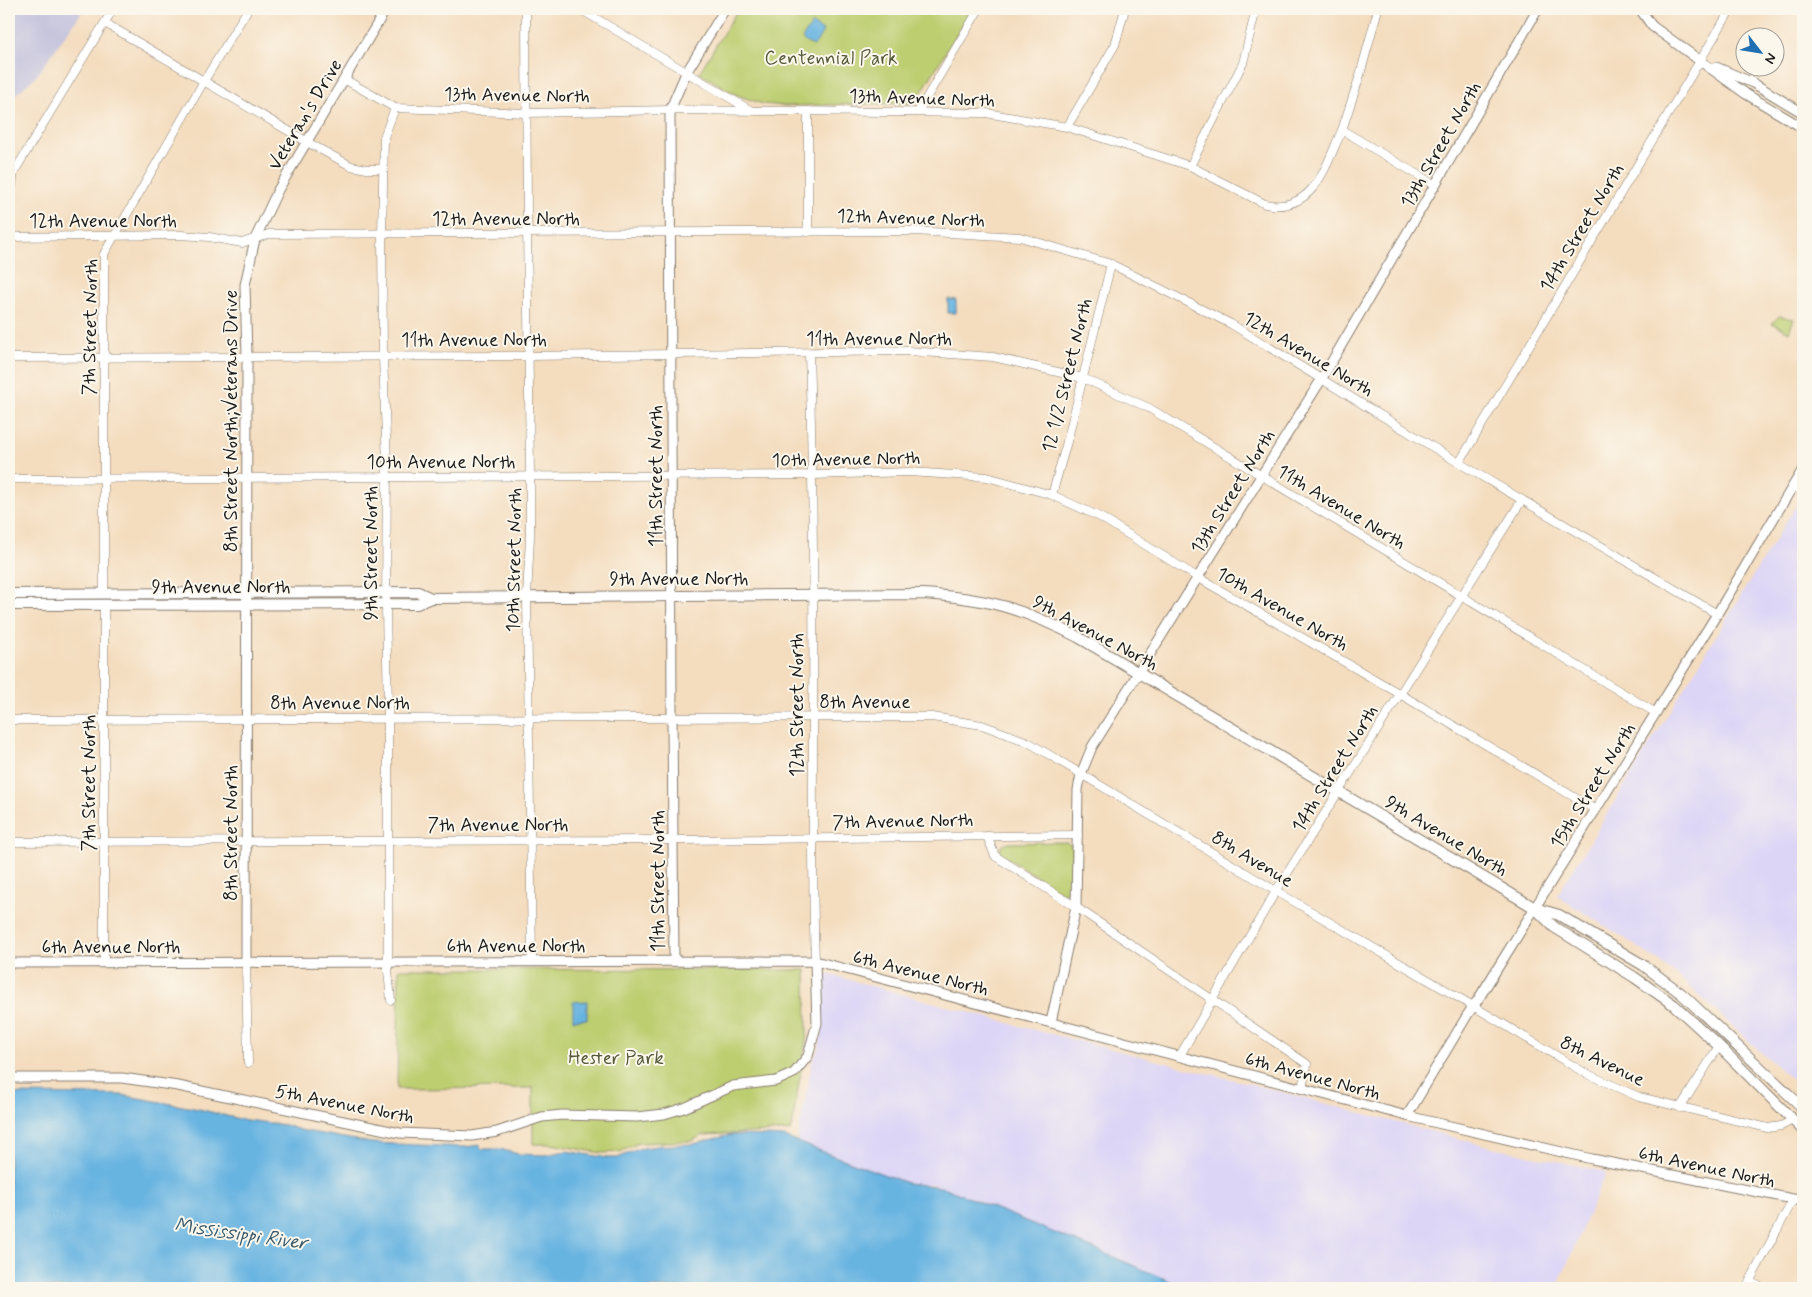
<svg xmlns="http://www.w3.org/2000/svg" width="1812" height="1297" font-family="Mynerve,sans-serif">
  <rect width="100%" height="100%" fill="#fbf7ec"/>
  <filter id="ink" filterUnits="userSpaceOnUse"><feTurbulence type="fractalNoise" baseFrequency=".02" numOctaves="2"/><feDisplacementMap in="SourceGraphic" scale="10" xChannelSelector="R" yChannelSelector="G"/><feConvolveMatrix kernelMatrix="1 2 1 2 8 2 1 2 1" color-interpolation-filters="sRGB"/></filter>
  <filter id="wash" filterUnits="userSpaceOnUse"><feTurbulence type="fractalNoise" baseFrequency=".0096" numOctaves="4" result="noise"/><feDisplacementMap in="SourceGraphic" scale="20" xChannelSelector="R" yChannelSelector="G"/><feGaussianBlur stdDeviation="1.12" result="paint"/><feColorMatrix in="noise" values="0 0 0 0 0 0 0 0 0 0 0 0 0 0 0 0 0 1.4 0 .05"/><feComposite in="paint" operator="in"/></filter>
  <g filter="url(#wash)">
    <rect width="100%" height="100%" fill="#f4ddbf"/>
    <!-- built -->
    <g fill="#ddd5f6">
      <polygon points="1803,494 1803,1089 1764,1055 1688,985 1661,963 1624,938 1557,896"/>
      <polygon points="828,974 1023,1027 1266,1088 1483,1145 1606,1172 1557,1288 1186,1288 966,1196 931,1184 919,1185 907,1183 797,1142 812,1062 819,1048 821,1032 821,982 823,977"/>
    </g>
    <!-- industrial -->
    <polygon fill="#c2c1dc" points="9,9 84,9 37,75 9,101"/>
    <!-- green -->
    <g fill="#bdce71" stroke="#6c7546">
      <polygon points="738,9 972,9 915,103 785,106 763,104 737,95 699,73"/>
      <polygon points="1779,316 1794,319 1789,332 1772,323"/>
      <path d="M1066 842 1073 847 1071 888C1068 892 1067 892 1062 893L1003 855 1000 853 1001 846 1006 843Z"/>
      <polygon points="399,969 806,970 807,1034 791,1131 704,1135 691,1141 638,1143 620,1152 601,1153 551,1144 533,1144 533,1088 397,1089"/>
    </g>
    <!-- water -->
    <g fill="#67b4e1" stroke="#42687e">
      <polygon points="812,24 823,31 814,46 805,42 802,39"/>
      <polygon points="948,299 956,300 956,313 948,313"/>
      <polygon points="587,1001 587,1019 573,1020 573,1002"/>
      <path d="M9 1094 122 1095 199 1109 239 1119 285 1125 300 1130 372 1143 465 1147 480 1145 481 1149H500L518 1154 545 1155 566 1151 608 1158H618L638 1149 657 1146 694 1144 708 1140 732 1135 766 1136 784 1137 797 1142 907 1183C920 1185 932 1185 945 1188L1111 1256 1186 1288H9Z"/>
    </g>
  </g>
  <g filter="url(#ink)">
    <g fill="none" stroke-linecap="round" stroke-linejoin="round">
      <!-- minor casing -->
      <g stroke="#887c6e" stroke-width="9">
        <g id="minor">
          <polyline points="526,9 527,222 530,476 530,537 527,597 532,961"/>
          <polyline points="580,9 750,110"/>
          <polyline points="105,23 316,147 351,166 367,169 384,169"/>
          <path d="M344 79 395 108 527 113 670 110 986 113 1067 127 1190 166 1265 204C1314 214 1326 165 1342 130L1435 185"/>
          <polyline points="808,111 808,232"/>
          <polyline points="918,112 979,9"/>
          <polyline points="1067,127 1115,45 1125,9"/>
          <polyline points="1342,130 1360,75 1378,9"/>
          <polyline points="1190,166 1243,63 1256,9"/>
          <polyline points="9,204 14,172 113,9"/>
          <polyline points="9,237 181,235 209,237 242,243 269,234 913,231 1020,237 1111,264 1231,324 1459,463 1717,614"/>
          <path d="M809 353C813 475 814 596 813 718 813 799 812 880 815 961"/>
          <polyline points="9,358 528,356 908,351 993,357 1083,378 1149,408 1656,713"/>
          <polyline points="1459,463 1731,9"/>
          <polyline points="9,479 813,475 909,472 987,477 1052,495 1100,517 1197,577 1400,694 1596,810"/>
          <polyline points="1793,486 1803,492"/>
          <polyline points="1052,495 1068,438 1111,264"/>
          <polyline points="104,594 104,254 204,81 248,9"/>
          <polyline points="104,604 104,962"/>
          <polyline points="9,720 932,717 982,725 1028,742 1276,891 1473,1006 1585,1073 1639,1097 1768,1128 1781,1126 1793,1120"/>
          <polyline points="987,836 995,856 1076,907 1307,1064 1302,1089"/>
          <polyline points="9,842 682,840 1078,835"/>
          <polyline points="246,962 248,1063"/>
          <polyline points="391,1000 388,971 388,708 386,609 387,465 383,356 382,235 384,137 395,108"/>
          <polyline points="1179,1057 1276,891 1522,500"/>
          <polyline points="1680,1108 1719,1046"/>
          <polyline points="1750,1282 1763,1288"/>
          <polyline points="1746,1288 1793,1200"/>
        </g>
      </g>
      <!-- tertiary casing -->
      <g stroke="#887c6e" stroke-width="11">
        <g id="tertiary">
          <polyline points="1640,9 1652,26 1746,94 1803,128"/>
          <polyline points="1716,67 1753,83 1803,113"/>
          <polyline points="674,961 672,718 670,110 686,73 725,9"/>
          <polyline points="246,962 247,356 245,285 255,239 278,190 386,9"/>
          <polyline points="9,963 815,961 1407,1116 1592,1159 1803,1201"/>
          <polyline points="1051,1022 1076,907 1078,790 1081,774 1092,747 1321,380 1538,9"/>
          <polyline points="9,1078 122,1078 178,1086 400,1133 472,1136 497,1132 542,1117 562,1115 637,1117 664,1114 684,1108 733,1086 776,1081 794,1073 808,1056 817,1023 815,961"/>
          <polyline points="1407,1116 1468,1014 1479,998 1717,614 1803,469"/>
        </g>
      </g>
      <!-- secondary casing -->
      <g stroke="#887c6e" stroke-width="12">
        <g id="secondary">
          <polyline points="9,594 418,592 431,598"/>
          <path d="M9 605 417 604 431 598 922 594C986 598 1022 608 1078 637L1535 908 1559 915 1643 965 1682 994 1803 1108"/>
          <polyline points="1537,910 1554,927 1634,977 1674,1005 1719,1046 1803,1130"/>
        </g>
      </g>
      <!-- minor -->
      <use href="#minor" stroke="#fff" stroke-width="8"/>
      <!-- tertiary -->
      <use href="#tertiary" stroke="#fff" stroke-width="9"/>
      <!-- secondary -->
      <use href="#secondary" stroke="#fff" stroke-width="10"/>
    </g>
  </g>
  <g text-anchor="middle" stroke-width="4" stroke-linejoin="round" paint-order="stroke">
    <!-- park labels -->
    <g font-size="19" fill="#545a3a" stroke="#fbf7ec">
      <text x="831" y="64">Centennial Park</text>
      <text x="616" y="1064">Hester Park</text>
    </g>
    <!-- street labels -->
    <g font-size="19" fill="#1c1c1c" stroke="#fbf7ec">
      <text transform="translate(517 94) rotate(1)" y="7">13th Avenue North</text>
      <text transform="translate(922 97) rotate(2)" y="7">13th Avenue North</text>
      <text transform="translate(304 114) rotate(-59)" y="7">Veteran's Drive</text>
      <text transform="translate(1440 144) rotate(-60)" y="7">13th Street North</text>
      <text transform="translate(911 217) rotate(2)" y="7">12th Avenue North</text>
      <text x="506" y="225">12th Avenue North</text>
      <text x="103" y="227">12th Avenue North</text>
      <text transform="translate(1581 227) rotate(-59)" y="7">14th Street North</text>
      <text transform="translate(89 327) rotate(-89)" y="7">7th Street North</text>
      <text x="879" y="345">11th Avenue North</text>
      <text x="474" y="346">11th Avenue North</text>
      <text transform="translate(1309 353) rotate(31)" y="7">12th Avenue North</text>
      <text transform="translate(1066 375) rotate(-76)" y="7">12 1/2 Street North</text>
      <text transform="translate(230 421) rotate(-90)" y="7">8th Street North;Veterans Drive</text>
      <text transform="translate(846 458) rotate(-1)" y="7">10th Avenue North</text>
      <text x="441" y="468">10th Avenue North</text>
      <text transform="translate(655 476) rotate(-90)" y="7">11th Street North</text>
      <text transform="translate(1232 491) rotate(-58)" y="7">13th Street North</text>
      <text transform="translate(1342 506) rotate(31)" y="7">11th Avenue North</text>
      <text transform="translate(370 553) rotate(-90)" y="7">9th Street North</text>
      <text transform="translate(513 560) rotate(-89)" y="7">10th Street North</text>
      <text x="679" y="585">9th Avenue North</text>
      <text x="221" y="593">9th Avenue North</text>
      <text transform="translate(1283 608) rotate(30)" y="7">10th Avenue North</text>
      <text transform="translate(1096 632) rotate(28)" y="7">9th Avenue North</text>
      <text x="865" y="708">8th Avenue</text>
      <text x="340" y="709">8th Avenue North</text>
      <text transform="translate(796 705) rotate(-90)" y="7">12th Street North</text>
      <text transform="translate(1334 768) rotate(-58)" y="7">14th Street North</text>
      <text transform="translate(88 783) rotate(-90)" y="7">7th Street North</text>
      <text transform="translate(1592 785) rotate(-58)" y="7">15th Street North</text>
      <text transform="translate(903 820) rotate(-1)" y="7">7th Avenue North</text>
      <text x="498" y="831">7th Avenue North</text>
      <text transform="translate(230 833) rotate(-90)" y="7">8th Street North</text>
      <text transform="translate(1447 835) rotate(31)" y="7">9th Avenue North</text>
      <text transform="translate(1253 858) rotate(31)" y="7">8th Avenue</text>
      <text transform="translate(657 881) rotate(-90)" y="7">11th Street North</text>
      <text x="516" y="952">6th Avenue North</text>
      <text x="111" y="953">6th Avenue North</text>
      <text transform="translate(921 972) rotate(14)" y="7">6th Avenue North</text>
      <text transform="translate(1603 1060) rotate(26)" y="7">8th Avenue</text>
      <text transform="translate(1313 1075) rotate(15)" y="7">6th Avenue North</text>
      <text transform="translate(345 1103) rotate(11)" y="7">5th Avenue North</text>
      <text transform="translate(1707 1166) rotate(12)" y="7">6th Avenue North</text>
    </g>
    <!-- water labels -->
    <g font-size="20" font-style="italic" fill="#3a596b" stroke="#fbf7ec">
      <text transform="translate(241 1233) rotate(8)" y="7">Mississippi River</text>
    </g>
  </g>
  <!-- margin -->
  <rect width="1812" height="1297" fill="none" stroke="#fbf7ec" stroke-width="30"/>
  <!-- north arrow -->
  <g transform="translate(1760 52) rotate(121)"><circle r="24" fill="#fbf7ec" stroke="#a29f99"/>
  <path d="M0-4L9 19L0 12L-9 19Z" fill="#1f6fb2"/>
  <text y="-8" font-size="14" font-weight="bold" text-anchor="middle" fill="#1c1c1c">N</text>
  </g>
</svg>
